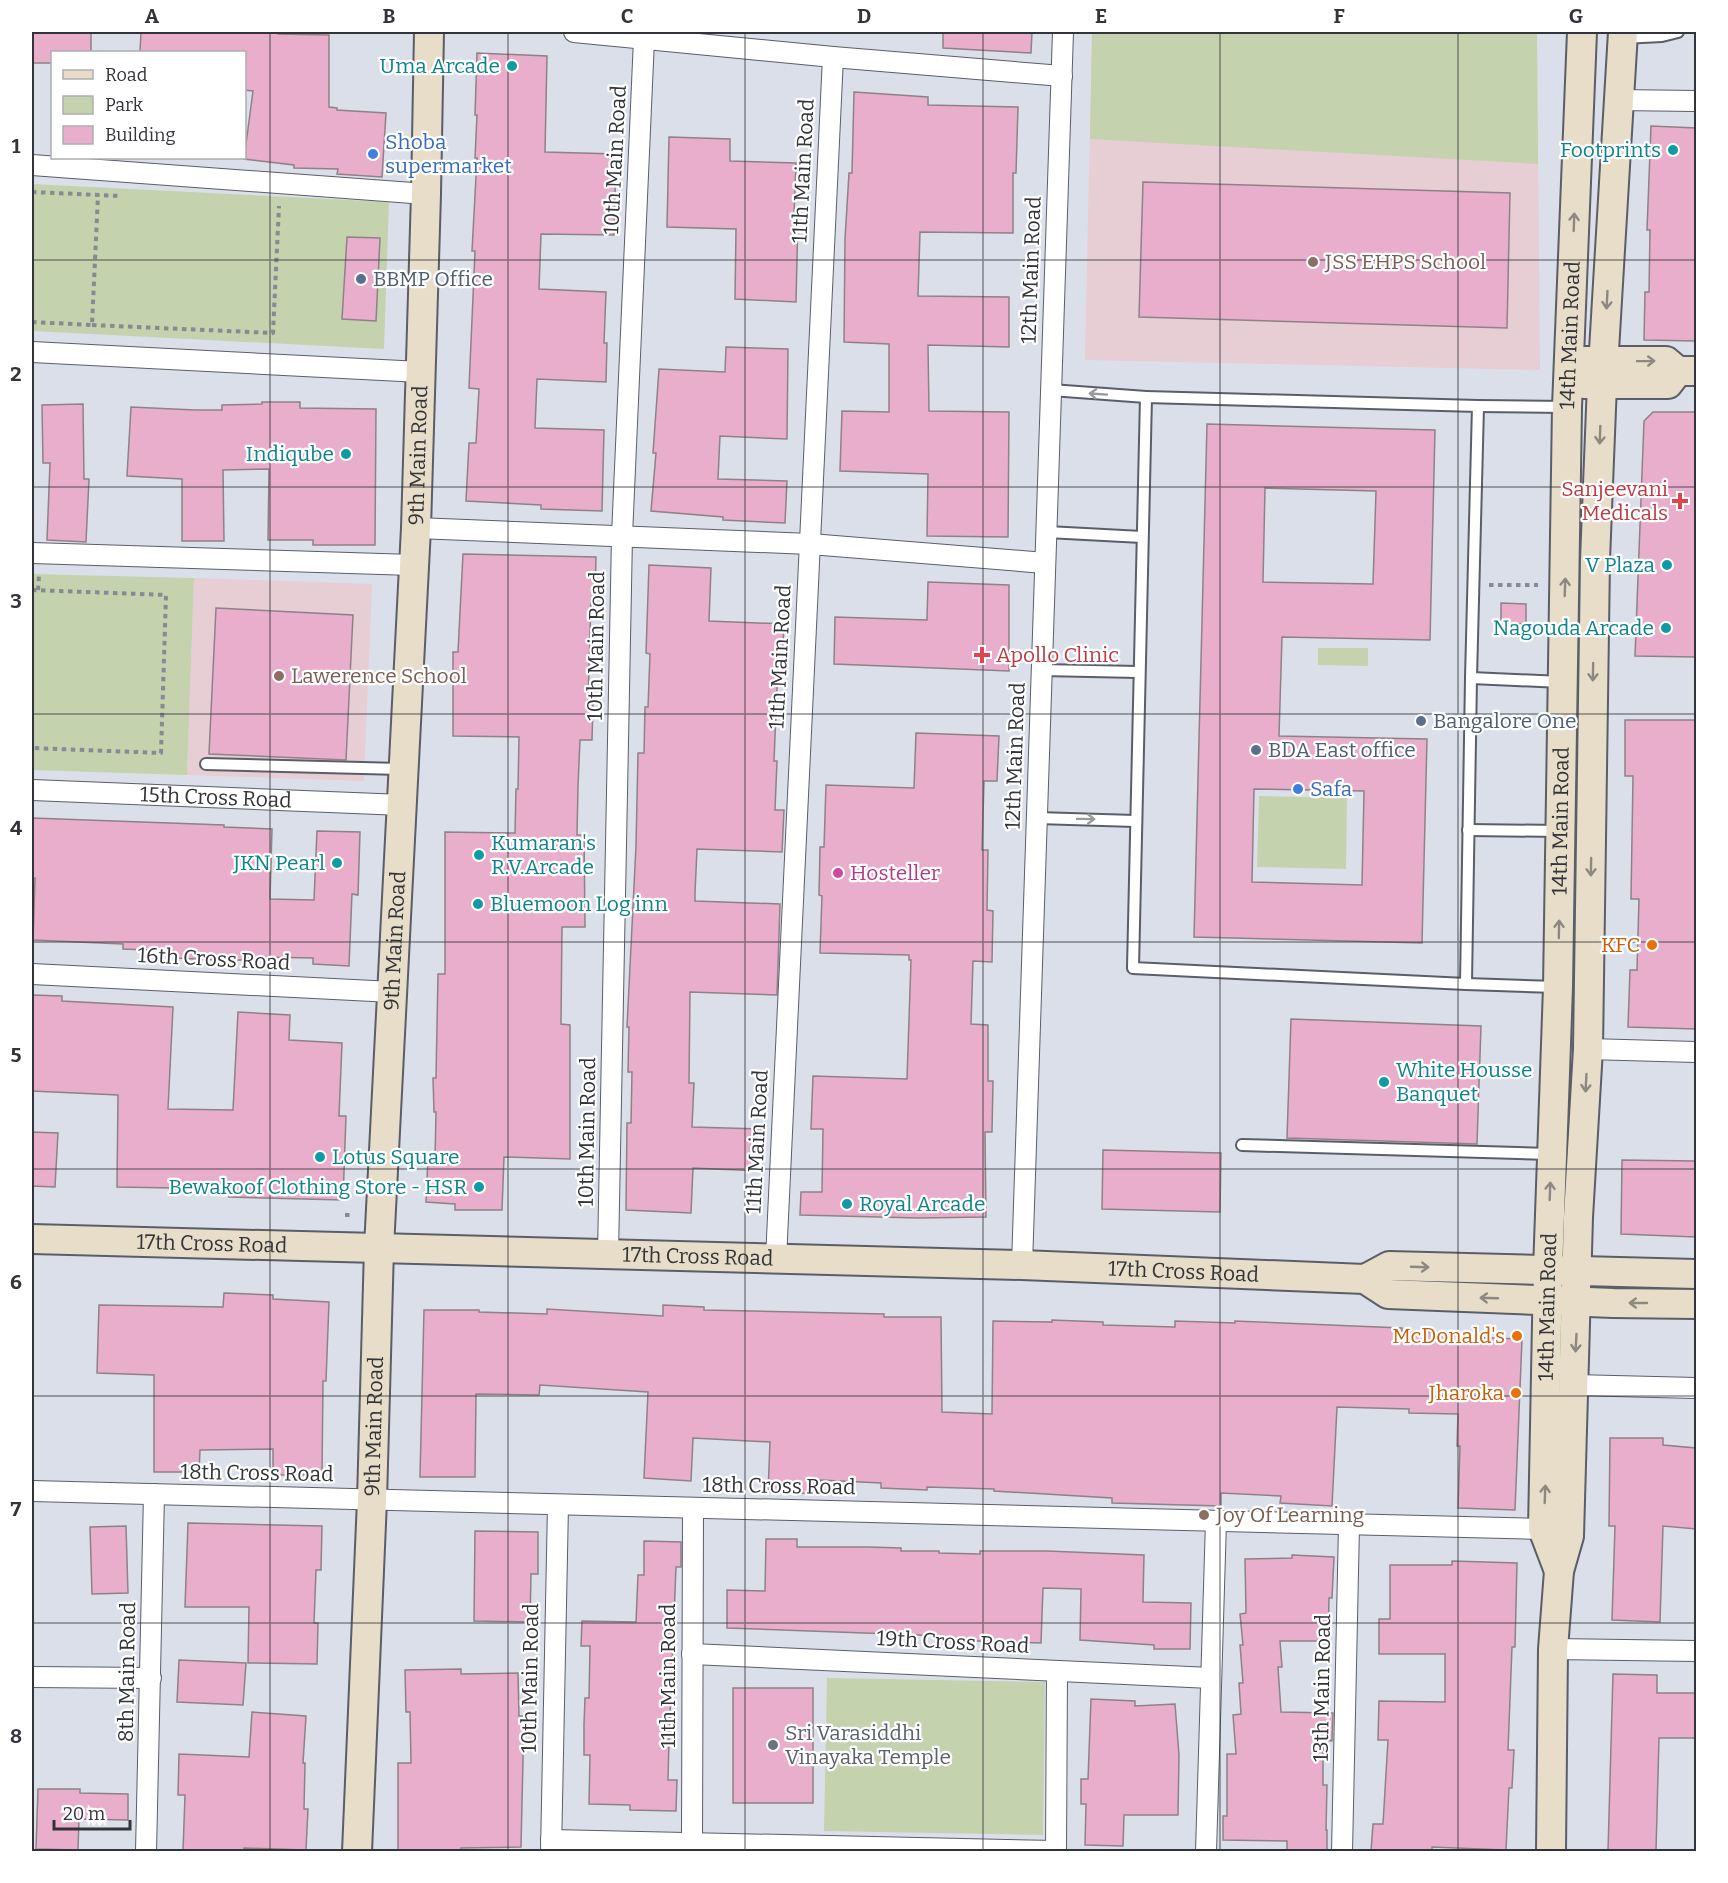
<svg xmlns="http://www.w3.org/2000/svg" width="1728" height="1883" font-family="Bitter,serif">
  <rect width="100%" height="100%" fill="#dbdfea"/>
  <!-- education -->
  <g fill="#e7cdd4">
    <polygon points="1092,32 1537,32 1540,370 1085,360"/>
    <polygon points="194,578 372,584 364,781 187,775"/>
  </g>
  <!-- green -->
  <g fill="#c5d2ae">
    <polygon points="1092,32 1537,32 1538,164 1090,139"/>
    <polygon points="32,184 389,202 384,349 32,331"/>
    <polygon points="32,574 194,578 187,775 32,770"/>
    <polygon points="1318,648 1368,648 1368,666 1318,665"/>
    <polygon points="1259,796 1347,798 1346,869 1257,867"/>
    <polygon points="827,1678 1045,1682 1043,1835 824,1831"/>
  </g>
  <!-- building -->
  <g fill="#e8aecb" stroke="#8e8288" stroke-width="1.5" fill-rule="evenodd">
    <polygon points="32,32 91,32 91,52 52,52 52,63 32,63"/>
    <polygon points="141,32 278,32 278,34 329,35 329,107 337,108 337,110 386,113 382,177 337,174 338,169 294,168 294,165 244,159 253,91 244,90 244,52 140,52"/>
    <polygon points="943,32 1032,32 1031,53 943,48"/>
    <polygon points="477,53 547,56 545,152 616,154 614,235 541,234 539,289 606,292 604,343 607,343 606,382 537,379 535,428 604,430 602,511 541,509 541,505 466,501 469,443 476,443 479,389 469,388 475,251 472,251 477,158 475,158 477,115 475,115"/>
    <polygon points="854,92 928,97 928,105 1018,107 1016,173 1013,173 1013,233 920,232 918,296 1009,297 1009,347 928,345 929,411 1009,412 1008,537 927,536 928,474 840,471 842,411 889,412 889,344 844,342 845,239 849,173 852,173"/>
    <polygon points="1651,126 1696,128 1696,341 1644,340 1645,292 1649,292 1650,230 1647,230"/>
    <polygon points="669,137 730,139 730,161 796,163 794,216 798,216 796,302 735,299 736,229 667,227"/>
    <polygon points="1143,182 1510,193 1507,328 1139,317"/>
    <polygon points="347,237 380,238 376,321 342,319"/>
    <polygon points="726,347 788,349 787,439 720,436 718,479 787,481 785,523 723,520 723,517 651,511 656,453 653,453 659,369 725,372"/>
    <polygon points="262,402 300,402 300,408 376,409 375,545 313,545 313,540 268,540 269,469 223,470 224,541 182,541 182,479 127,476 131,407 195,410 222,410 222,405 262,404"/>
    <polygon points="83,404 84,479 89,479 86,542 47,540 50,463 43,463 42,405"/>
    <polygon points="1653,412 1696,412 1696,657 1635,656 1644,421"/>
    <path d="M1207 424 1435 430 1430 640 1282 637 1279 736 1427 739 1422 943 1194 937ZM1265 488 1376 491 1373 584 1263 582ZM1254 789 1364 791 1362 885 1252 882Z"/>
    <polygon points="463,554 596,557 595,599 591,599 588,703 593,703 592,740 580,740 578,786 577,835 584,835 585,927 562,927 561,1024 570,1025 570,1159 504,1157 502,1210 455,1210 455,1204 426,1202 428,1158 435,1158 436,1112 434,1112 433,1078 436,1078 438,974 445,974 445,832 515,833 516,789 518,789 519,737 453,736 453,652 458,652"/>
    <polygon points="649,565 711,568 709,621 784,624 782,665 778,665 774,761 777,761 775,810 784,810 782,852 697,849 695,893 695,901 780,904 777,995 690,992 689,1083 694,1083 692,1127 761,1129 760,1171 693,1168 691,1213 626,1210 627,1123 631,1123 632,1072 628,1072 629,1027 627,1027 636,846 638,753 644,753 645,707 648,707 650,654 646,653"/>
    <polygon points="928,582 1009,585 1009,671 834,664 835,617 927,620"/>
    <polygon points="1501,603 1526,604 1526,624 1501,623"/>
    <polygon points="216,608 353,615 346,760 209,754"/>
    <polygon points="1625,720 1696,720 1696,1029 1628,1027 1630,970 1637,970 1639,899 1631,899 1633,776 1625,776"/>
    <polygon points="916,733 999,736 997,781 984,781 982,850 988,850 987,910 993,911 992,962 973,961 971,1024 988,1025 988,1081 993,1081 992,1132 985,1132 986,1217 919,1218 800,1215 801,1192 822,1192 823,1129 811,1129 813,1076 907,1079 911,960 909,960 909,955 820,953 822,896 819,895 820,847 824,847 826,785 914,788"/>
    <polygon points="32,818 224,825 224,827 272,829 270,899 314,900 317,831 360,832 358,895 352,894 349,966 313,964 313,958 258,957 258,960 217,960 174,958 174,951 123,949 123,944 33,940 35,878 32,878"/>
    <polygon points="32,995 62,996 62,1001 173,1007 168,1109 233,1110 238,1012 290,1015 289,1040 342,1043 339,1116 346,1116 343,1200 229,1197 229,1192 175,1192 175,1188 117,1187 118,1095 32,1091"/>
    <polygon points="1291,1019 1481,1026 1477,1144 1287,1138"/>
    <polygon points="32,1132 58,1133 55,1187 32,1186"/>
    <polygon points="1103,1150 1221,1153 1220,1212 1102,1209"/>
    <polygon points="1622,1160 1696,1161 1696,1237 1621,1234"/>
    <polygon points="224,1293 273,1295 273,1299 329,1302 326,1381 323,1381 322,1475 273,1475 273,1449 200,1450 199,1472 154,1472 154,1375 97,1373 99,1305 223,1307"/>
    <polygon points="663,1305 704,1307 704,1310 884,1314 884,1317 941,1317 942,1412 992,1414 993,1321 1052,1322 1052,1320 1103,1322 1103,1325 1175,1327 1175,1321 1235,1323 1235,1321 1402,1328 1402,1331 1463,1333 1463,1337 1522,1339 1515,1510 1458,1508 1460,1446 1457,1446 1458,1414 1409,1413 1409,1409 1337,1407 1332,1506 1280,1503 1281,1496 1221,1493 1221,1506 1112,1503 1112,1498 994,1491 994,1489 927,1487 927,1490 881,1488 881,1483 820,1480 820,1494 768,1492 770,1442 693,1438 691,1481 644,1478 648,1392 540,1385 539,1395 476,1394 475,1477 420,1477 424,1310 479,1310 479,1312 547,1314 547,1309 663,1316"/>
    <polygon points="1610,1438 1663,1438 1663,1445 1696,1448 1696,1529 1663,1526 1660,1622 1612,1620 1615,1526 1609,1526"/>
    <polygon points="188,1523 322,1526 321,1570 316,1570 314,1623 318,1623 317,1664 248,1663 249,1607 185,1607"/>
    <polygon points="126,1526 128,1593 92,1594 90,1527"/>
    <polygon points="475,1531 538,1532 538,1574 531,1574 530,1622 474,1621"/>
    <polygon points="766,1539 797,1539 797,1547 868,1547 901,1548 901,1551 939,1551 939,1553 980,1554 980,1551 1047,1551 1144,1555 1143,1602 1191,1603 1190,1649 1154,1649 1154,1645 1080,1640 1081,1589 1043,1588 1041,1643 945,1640 945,1636 727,1628 727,1590 765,1591"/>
    <polygon points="644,1541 681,1542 681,1567 676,1567 669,1740 668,1780 677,1780 676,1811 630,1810 630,1805 589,1804 590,1755 584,1755 584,1724 585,1698 589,1698 590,1646 581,1646 582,1621 636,1622 638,1575 644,1575"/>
    <polygon points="1292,1555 1334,1557 1332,1598 1329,1598 1328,1641 1280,1641 1282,1667 1278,1667 1281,1712 1333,1713 1332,1741 1323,1740 1323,1785 1327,1785 1326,1830 1327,1830 1327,1851 1287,1851 1287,1841 1223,1840 1223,1816 1227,1816 1227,1754 1236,1754 1233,1715 1241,1714 1239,1683 1243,1683 1240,1645 1243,1645 1240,1614 1246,1613 1245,1559 1292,1558"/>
    <polygon points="1452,1561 1517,1563 1515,1647 1512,1647 1508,1750 1514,1750 1512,1788 1509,1788 1506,1850 1432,1847 1432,1851 1371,1851 1373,1824 1383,1824 1388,1740 1378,1740 1379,1701 1445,1702 1445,1654 1379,1654 1379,1619 1390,1619 1390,1565 1452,1565"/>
    <polygon points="179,1660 246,1663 243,1705 177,1702"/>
    <polygon points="461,1669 461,1674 518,1673 519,1716 524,1716 521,1847 461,1848 461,1851 398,1851 398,1763 411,1763 410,1712 406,1712 405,1670"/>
    <polygon points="1613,1674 1657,1675 1657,1693 1696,1693 1696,1738 1659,1738 1656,1851 1608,1851"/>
    <rect x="733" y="1688" width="80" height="115"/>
    <polygon points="1091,1699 1135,1701 1135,1706 1175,1704 1179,1755 1178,1815 1124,1815 1123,1846 1085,1845 1086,1804 1081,1804 1081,1779 1088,1779"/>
    <polygon points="252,1712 306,1716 303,1763 305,1763 304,1809 308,1809 306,1850 244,1848 243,1851 183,1851 185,1795 178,1795 179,1754 249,1757"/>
    <polygon points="38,1789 80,1789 80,1793 128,1794 128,1820 79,1819 78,1850 36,1849"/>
  </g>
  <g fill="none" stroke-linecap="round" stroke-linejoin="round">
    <!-- lane casing -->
    <g stroke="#5b5e68" stroke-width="14">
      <g id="lane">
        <polyline points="1622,38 1662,36 1678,32"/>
        <polyline points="1051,390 1146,397"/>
        <polygon points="1146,397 1478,406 1471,678 1466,984 1133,968"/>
        <polyline points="1478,406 1567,407"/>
        <polyline points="1047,532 1142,537"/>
        <polyline points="1042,670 1138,672"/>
        <polyline points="1471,678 1561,682"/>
        <polyline points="206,764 401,769"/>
        <polyline points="1037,818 1135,821"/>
        <polyline points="1468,830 1560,831"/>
        <polyline points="1466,984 1556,987"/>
        <polyline points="1242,1145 1550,1154"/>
      </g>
    </g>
    <!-- street casing -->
    <g stroke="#5b5e68" stroke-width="22">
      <g id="street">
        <polyline points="574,32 833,57 1062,76"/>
        <polyline points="1617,100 1696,101"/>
        <polyline points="32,165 426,194"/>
        <polyline points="32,352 421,372"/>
        <polyline points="416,528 810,544 1045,563"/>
        <polyline points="32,553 413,565"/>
        <path id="s1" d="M32 790 403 805"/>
        <polyline points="32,974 393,992"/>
        <polyline points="1588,1049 1696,1052"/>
        <polyline points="608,1254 622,536 644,39"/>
        <polyline points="776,1259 833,57"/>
        <polyline points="1022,1265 1063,32"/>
        <polyline points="1573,1385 1696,1388"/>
        <polyline points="32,1491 1543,1529"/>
        <polyline points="1553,1649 1696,1651"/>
        <polyline points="692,1654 1211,1678"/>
        <polyline points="32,1677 151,1678"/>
        <polyline points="551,1840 1056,1851"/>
        <polyline points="692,1843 693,1508"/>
        <polyline points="146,1852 154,1494"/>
        <polyline points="551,1852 558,1505"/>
        <polyline points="1056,1852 1057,1671"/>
        <polyline points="1206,1852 1216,1521"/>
        <polyline points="1342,1852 1349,1525"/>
      </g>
    </g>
    <!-- secondary casing -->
    <g stroke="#5b5e68" stroke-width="32">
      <g id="secondary">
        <polyline points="1585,361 1666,361 1678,371 1696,371"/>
        <polyline points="1584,384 1668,384 1678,371"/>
        <path id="s2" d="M32 1239 1022 1265 1365 1279 1389 1266 1696 1274"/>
        <polyline points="1365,1279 1388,1294 1613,1303 1696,1304"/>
        <path id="s3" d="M1559 1571 1543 1529 1548 1271 1558 987 1567 407 1582 32"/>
        <path id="s4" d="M357 1852 372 1500 379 1248 416 528 426 194 429 32"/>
        <polyline points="1551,1852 1553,1649 1559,1571 1569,1536 1578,1217 1588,1049 1595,560 1602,384 1623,32"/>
      </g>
    </g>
    <!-- path -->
    <g stroke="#878a92" stroke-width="4" stroke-dasharray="4.5 4.5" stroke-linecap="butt">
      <polyline points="32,192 121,196"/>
      <polyline points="32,322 92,325 98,195"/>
      <polyline points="92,325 273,333 279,206"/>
      <polyline points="1489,585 1538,585"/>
      <polyline points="32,590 166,595 161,753 32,748"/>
      <polyline points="38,590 39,575"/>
      <polyline points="350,676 373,677"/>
      <polyline points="345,1215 352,1215"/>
    </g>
    <!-- lane -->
    <use href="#lane" stroke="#fff" stroke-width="10"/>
    <!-- street -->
    <use href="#street" stroke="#fff" stroke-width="20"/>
    <!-- secondary -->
    <use href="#secondary" stroke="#e7ddc8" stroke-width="28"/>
  </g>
  <!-- one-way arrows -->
  <defs><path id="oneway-shaft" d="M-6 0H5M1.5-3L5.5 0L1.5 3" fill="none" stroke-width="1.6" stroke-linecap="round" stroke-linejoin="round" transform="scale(1.5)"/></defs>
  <g stroke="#8d8880">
    <use href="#oneway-shaft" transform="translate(1574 222) rotate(-88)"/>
    <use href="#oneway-shaft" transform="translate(1607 300) rotate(93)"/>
    <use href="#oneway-shaft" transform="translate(1646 361) rotate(-1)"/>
    <use href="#oneway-shaft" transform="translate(1600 435) rotate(92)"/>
    <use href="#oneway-shaft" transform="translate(1565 587) rotate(-88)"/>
    <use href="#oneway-shaft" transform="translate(1593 672) rotate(91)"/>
    <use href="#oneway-shaft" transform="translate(1591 867) rotate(91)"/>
    <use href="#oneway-shaft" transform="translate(1559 929) rotate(-89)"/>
    <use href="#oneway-shaft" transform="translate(1586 1083) rotate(93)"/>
    <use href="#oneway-shaft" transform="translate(1550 1191) rotate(-88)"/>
    <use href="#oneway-shaft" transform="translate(1420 1267) rotate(2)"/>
    <use href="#oneway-shaft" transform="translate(1489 1298) rotate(-178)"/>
    <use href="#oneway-shaft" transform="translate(1638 1303) rotate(-180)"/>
    <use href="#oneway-shaft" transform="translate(1576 1343) rotate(93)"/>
    <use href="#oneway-shaft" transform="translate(1545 1494) rotate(-88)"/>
  </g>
  <g stroke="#999a9c">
    <use href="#oneway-shaft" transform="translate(1098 394) rotate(-176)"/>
    <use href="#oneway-shaft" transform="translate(1086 819) rotate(1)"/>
  </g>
  <!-- grid -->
  <path fill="none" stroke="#333439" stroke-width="1.5" stroke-opacity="0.55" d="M270 32V1852M508 32V1852M745 32V1852M983 32V1852M1220 32V1852M1458 32V1852M32 260H1696M32 487H1696M32 714H1696M32 942H1696M32 1169H1696M32 1396H1696M32 1623H1696"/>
  <!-- markers -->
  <g fill="#0f9aa8" stroke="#fff" stroke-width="2">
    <circle cx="512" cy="66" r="6"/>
    <circle cx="1673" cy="150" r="6"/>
    <circle cx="346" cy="454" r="6"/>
    <circle cx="1667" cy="565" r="6"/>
    <circle cx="1666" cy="628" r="6"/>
    <circle cx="479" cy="855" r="6"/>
    <circle cx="337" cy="863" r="6"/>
    <circle cx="478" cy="904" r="6"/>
    <circle cx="1384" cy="1082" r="6"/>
    <circle cx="320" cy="1157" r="6"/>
    <circle cx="479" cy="1187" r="6"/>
    <circle cx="847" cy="1204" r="6"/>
  </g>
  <g fill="#3f7fe0" stroke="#fff" stroke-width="2">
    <circle cx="373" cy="154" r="6"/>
    <circle cx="1298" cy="789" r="6"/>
  </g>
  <g fill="#8d6e63" stroke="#fff" stroke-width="2">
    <circle cx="1313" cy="262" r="6"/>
    <circle cx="279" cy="676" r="6"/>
    <circle cx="1204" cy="1515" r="6"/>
  </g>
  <g fill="#5c6f8a" stroke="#fff" stroke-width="2">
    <circle cx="361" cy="279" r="6"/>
    <circle cx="1421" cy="721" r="6"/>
    <circle cx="1256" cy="750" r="6"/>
  </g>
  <g fill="#e0444e" stroke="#fff" stroke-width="2">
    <path d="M1677 492h6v6h6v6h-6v6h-6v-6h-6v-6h6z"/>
    <path d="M979 646h6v6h6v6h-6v6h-6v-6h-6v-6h6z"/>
  </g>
  <circle fill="#d1479c" stroke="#fff" stroke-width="2" cx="838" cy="873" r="6"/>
  <g fill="#e8710a" stroke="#fff" stroke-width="2">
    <circle cx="1652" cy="945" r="6"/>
    <circle cx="1517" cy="1336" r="6"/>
    <circle cx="1516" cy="1393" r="6"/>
  </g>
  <circle fill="#6b7280" stroke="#fff" stroke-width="2" cx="773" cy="1745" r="6"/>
  <g text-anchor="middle" stroke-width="4.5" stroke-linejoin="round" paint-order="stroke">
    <!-- culture labels -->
    <g font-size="21" fill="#0d838f" stroke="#fff" text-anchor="end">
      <text x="500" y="73">Uma Arcade</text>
      <text x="1661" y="157">Footprints</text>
      <text x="334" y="461">Indiqube</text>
      <text x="1655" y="572">V Plaza</text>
      <text x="1654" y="635">Nagouda Arcade</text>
      <text x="491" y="850" text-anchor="start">Kumaran's<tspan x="491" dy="24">R.V.Arcade</tspan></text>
      <text x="325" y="870">JKN Pearl</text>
      <text x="490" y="911" text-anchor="start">Bluemoon Log inn</text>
      <text x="1396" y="1077" text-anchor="start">White Housse<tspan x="1396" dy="24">Banquet</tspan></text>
      <text x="332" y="1164" text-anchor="start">Lotus Square</text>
      <text x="467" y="1194">Bewakoof Clothing Store - HSR</text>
      <text x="859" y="1211" text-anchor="start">Royal Arcade</text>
    </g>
    <!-- shop labels -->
    <g font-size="21" fill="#366cbe" stroke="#fff" text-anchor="start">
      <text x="385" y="149">Shoba<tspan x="385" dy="24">supermarket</tspan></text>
      <text x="1310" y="796">Safa</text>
    </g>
    <!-- street labels -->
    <g font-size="21" fill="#333439" stroke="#fff">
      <text transform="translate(615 160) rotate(-87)" y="7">10th Main Road</text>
      <text transform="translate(803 171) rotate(-87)" y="7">11th Main Road</text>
      <text transform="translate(1031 270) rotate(-88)" y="7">12th Main Road</text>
      <text dy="7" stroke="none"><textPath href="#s3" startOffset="1239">14th Main Road</textPath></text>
      <text dy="7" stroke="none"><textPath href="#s4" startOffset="1398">9th Main Road</textPath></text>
      <text transform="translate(596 646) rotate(-89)" y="7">10th Main Road</text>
      <text transform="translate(780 657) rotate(-87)" y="7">11th Main Road</text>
      <text transform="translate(1015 756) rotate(-88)" y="7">12th Main Road</text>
      <text dy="7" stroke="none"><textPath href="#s1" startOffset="184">15th Cross Road</textPath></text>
      <text dy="7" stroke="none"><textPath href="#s3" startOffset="753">14th Main Road</textPath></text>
      <text dy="7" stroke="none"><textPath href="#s4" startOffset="912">9th Main Road</textPath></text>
      <text transform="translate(214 959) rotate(3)" y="7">16th Cross Road</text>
      <text transform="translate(587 1132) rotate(-89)" y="7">10th Main Road</text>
      <text transform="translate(757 1142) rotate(-87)" y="7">11th Main Road</text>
      <text dy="7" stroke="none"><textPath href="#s2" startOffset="180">17th Cross Road</textPath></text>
      <text dy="7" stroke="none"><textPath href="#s2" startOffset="666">17th Cross Road</textPath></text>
      <text dy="7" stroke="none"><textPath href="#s2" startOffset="1152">17th Cross Road</textPath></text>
      <text dy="7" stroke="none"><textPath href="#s3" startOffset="267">14th Main Road</textPath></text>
      <text dy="7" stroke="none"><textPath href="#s4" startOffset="426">9th Main Road</textPath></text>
      <text transform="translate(257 1473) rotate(1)" y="7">18th Cross Road</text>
      <text transform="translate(779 1486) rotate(1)" y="7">18th Cross Road</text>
      <text transform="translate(953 1642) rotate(3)" y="7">19th Cross Road</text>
      <text transform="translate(127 1672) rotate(-89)" y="7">8th Main Road</text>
      <text transform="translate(668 1676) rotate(-90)" y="7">11th Main Road</text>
      <text transform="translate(530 1678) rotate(-89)" y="7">10th Main Road</text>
      <text transform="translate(1322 1688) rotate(-89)" y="7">13th Main Road</text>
    </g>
    <!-- education labels -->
    <g font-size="21" fill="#785e54" stroke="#fff" text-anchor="start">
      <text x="1325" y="269">JSS EHPS School</text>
      <text x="291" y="683">Lawerence School</text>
      <text x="1216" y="1522">Joy Of Learning</text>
    </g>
    <!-- service labels -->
    <g font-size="21" fill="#4e5e75" stroke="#fff" text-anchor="start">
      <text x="373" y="286">BBMP Office</text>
      <text x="1433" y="728">Bangalore One</text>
      <text x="1268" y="757">BDA East office</text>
    </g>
    <!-- health labels -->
    <g font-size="21" fill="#be3a42" stroke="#fff" text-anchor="end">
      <text x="1668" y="496">Sanjeevani<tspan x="1668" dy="24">Medicals</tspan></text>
      <text x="996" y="662" text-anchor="start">Apollo Clinic</text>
    </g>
    <!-- hotel labels -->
    <g font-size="21" fill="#b23c85" stroke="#fff" text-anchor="start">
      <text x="850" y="880">Hosteller</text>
    </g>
    <!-- food labels -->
    <g font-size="21" fill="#c56008" stroke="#fff" text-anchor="end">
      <text x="1640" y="952">KFC</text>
      <text x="1505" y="1343">McDonald's</text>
      <text x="1504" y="1400">Jharoka</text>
    </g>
    <!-- worship labels -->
    <g font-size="21" fill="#5b616d" stroke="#fff" text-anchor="start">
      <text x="785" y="1740">Sri Varasiddhi<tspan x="785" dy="24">Vinayaka Temple</tspan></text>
    </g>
  </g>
  <!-- border -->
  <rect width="1728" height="1883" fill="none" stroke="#ffffff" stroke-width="66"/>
  <!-- legend -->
  <rect x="51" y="51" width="195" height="108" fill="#ffffff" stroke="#adaeb0" stroke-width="1.5"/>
  <rect x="63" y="70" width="30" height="9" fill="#e7ddc8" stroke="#adaeb0" stroke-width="1.5"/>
  <text x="105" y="81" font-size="18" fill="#333439">Road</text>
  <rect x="63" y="96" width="30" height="18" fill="#c5d2ae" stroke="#adaeb0" stroke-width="1.5"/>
  <text x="105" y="111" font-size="18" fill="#333439">Park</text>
  <rect x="63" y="126" width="30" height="18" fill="#e8aecb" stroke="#adaeb0" stroke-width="1.5"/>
  <text x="105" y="141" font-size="18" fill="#333439">Building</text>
  <!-- scale -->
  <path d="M54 1820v9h76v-9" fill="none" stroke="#333439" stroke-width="3"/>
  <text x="63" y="1820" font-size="18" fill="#333439" stroke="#ffffff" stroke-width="4.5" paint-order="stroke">20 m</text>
  <rect x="33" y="33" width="1662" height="1817" fill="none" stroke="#333439" stroke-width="2"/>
  <g font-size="20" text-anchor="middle" font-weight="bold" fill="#333439">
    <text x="152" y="23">A</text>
    <text x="389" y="23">B</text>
    <text x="627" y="23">C</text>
    <text x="864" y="23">D</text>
    <text x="1101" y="23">E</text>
    <text x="1339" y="23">F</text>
    <text x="1576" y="23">G</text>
    <text x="16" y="153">1</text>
    <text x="16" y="381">2</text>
    <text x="16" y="608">3</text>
    <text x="16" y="835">4</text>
    <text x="16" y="1062">5</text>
    <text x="16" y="1289">6</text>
    <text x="16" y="1516">7</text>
    <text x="16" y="1743">8</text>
  </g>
</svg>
